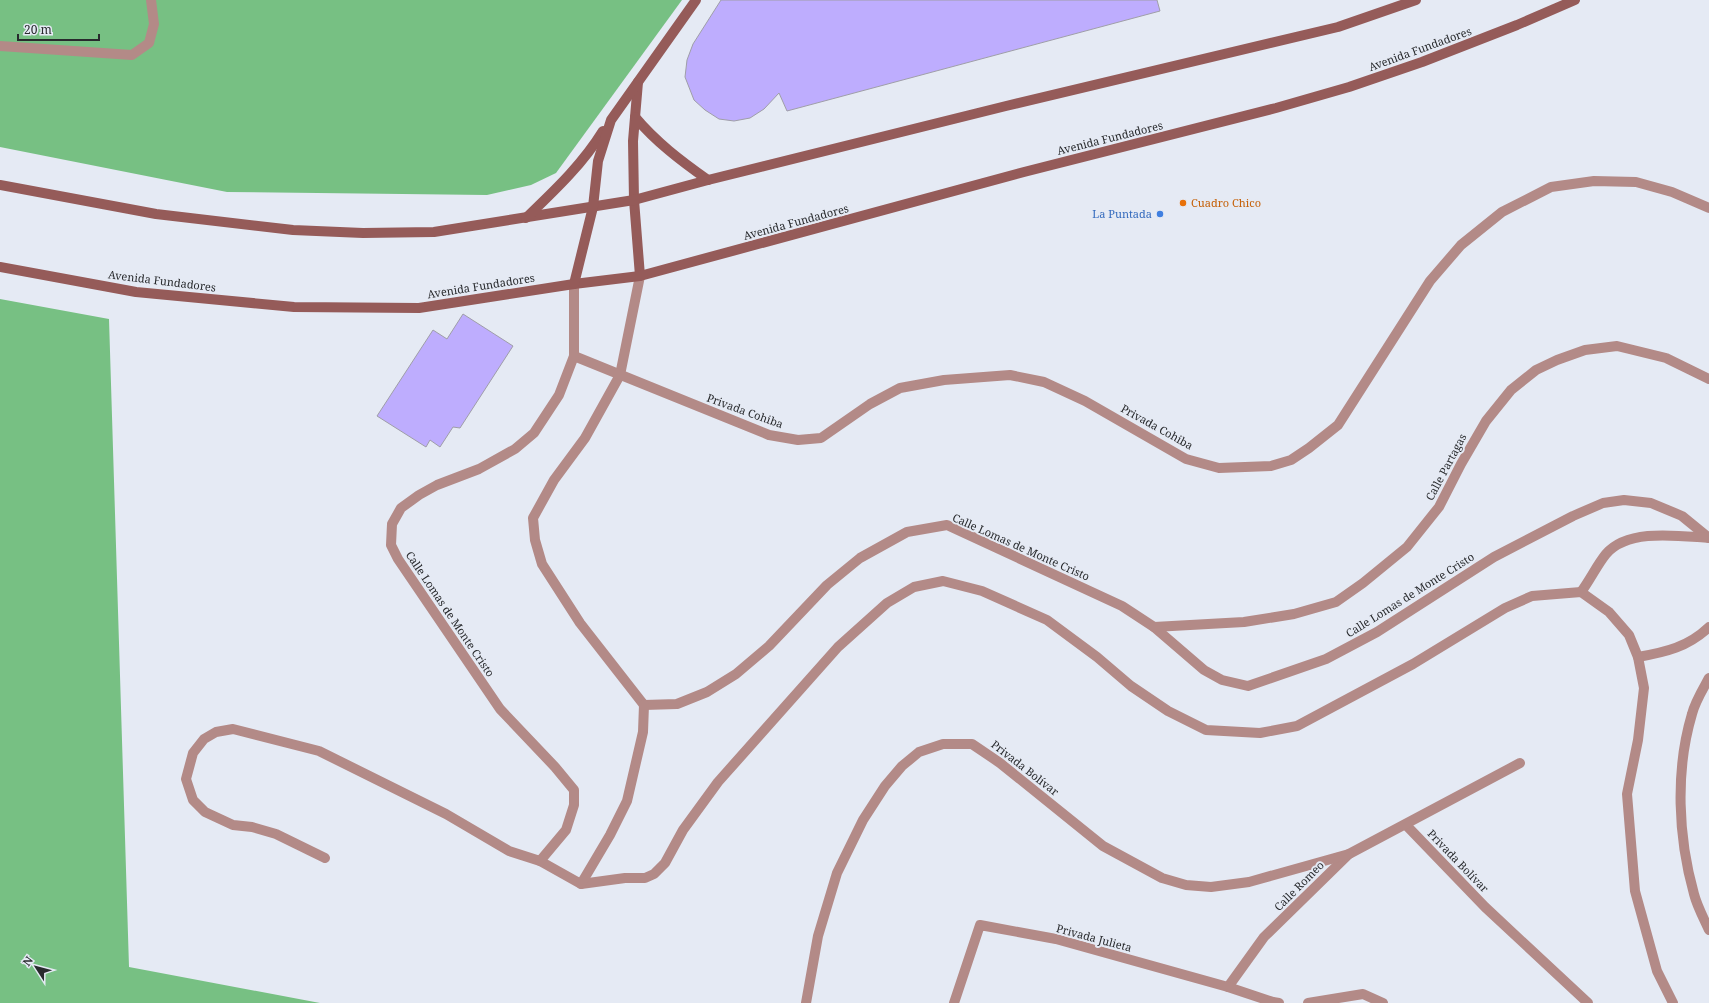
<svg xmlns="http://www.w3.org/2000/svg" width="1709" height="1003" font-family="'Noto Serif',serif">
  <rect width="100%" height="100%" fill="#e5eaf4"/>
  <!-- forest -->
  <g fill="#77c083">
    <polygon points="0,0 682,0 556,173 531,185 487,195 227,192 0,147"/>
    <polygon points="0,299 109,319 129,967 320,1003 0,1003"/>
  </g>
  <!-- building -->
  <g fill="#beadfe" stroke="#9f9ea8">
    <polygon points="721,0 1157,0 1160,11 787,111 779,93 764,109 750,118 734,121 719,119 705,110 694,100 685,77 687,60 693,44"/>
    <polygon points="463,314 513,346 460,428 453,427 440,447 430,440 426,447 377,416 433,330 447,339"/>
  </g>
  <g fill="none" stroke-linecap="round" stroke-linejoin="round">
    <!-- lane -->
    <polyline stroke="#b38a87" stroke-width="10" points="0,46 132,55 149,43 154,24 151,0"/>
    <!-- street -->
    <g stroke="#b38a87" stroke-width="10">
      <polyline points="640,276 620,375 585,438 554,480 533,518 535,540 542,564 580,623 644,705 677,704 707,692 736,674 769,646 827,585 860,558 907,532 947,525 1122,606 1154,627 1204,670 1222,680 1248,686 1326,659 1377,632 1494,557 1573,516 1603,503 1624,500 1651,503 1682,516 1709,538"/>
      <polyline points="574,356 769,435 798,440 821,438 870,404 900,388 944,380 1010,375 1044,382 1085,401 1186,459 1219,468 1271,466 1291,460 1309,448 1338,425 1430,281 1461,245 1502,212 1551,187 1594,181 1636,182 1672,192 1709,208"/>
      <path d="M1581 592C1590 580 1597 565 1606 554 1628 528 1679 536 1709 538"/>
      <polyline points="1154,627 1244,622 1294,614 1336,602 1363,583 1407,547 1439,507 1461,464 1486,421 1511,390 1536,370 1557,360 1585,350 1617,346 1666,358 1709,379"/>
      <path d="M1638 657C1666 652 1688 647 1709 627"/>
      <path d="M1709 678C1703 689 1695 702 1692 714 1675 771 1678 837 1694 894 1697 906 1704 919 1709 930"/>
      <polyline points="1406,825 1485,907 1588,1003"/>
      <polyline points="325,858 276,834 252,827 233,825 205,812 193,800 186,779 193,753 204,739 216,732 233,729 319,751 446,814 509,851 540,861 581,884 625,878 645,878 654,874 665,863 683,830 718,782 838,647 887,603 914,587 943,581 982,591 1047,620 1097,657 1131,686 1168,711 1206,730 1260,733 1297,726 1413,664 1505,608 1532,596 1581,592 1609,612 1629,635 1638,657 1644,688 1638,740 1627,794 1635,891 1657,971 1673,1003"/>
      <polyline points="540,861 566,830 574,805 574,790 555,767 500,709 398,559 391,545 392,524 401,508 419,495 437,485 479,469 515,449 534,433 559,395 574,356 574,284"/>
      <polyline points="581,884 610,835 627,801 643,732 644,705"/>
      <polyline points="1228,987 1264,937 1349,854 1520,763"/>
      <polyline points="806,1003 818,936 837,873 863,820 885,786 902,766 919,752 943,744 972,744 1000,763 1103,846 1162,878 1186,885 1211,887 1249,882 1349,854"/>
      <polyline points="954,1003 980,925 1056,939 1228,987 1273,1002 1279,1003"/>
      <polyline points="1308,1003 1363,994 1383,1003"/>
    </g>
    <!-- secondary -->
    <g stroke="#955b59" stroke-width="10">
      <polyline points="638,82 633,141 634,200 640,276"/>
      <path d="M635 117C656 142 681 161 708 180"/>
      <polyline points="0,185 156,214 293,230 363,233 434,232 634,200 708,180 1006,106 1338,27 1416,0"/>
      <path d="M526 218C554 191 582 165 603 131"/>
      <polyline points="0,267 136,292 294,307 419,308 574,284 640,276 1024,172 1276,108 1349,87 1422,62 1517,25 1575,0"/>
      <polyline points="574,284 593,207 598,161 611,120 696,0"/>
    </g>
  </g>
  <!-- markers -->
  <circle fill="#e8710a" stroke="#e5eaf4" stroke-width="1.5" cx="1183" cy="203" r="4"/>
  <circle fill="#3f7fe0" stroke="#e5eaf4" stroke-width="1.5" cx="1160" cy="214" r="4"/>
  <g text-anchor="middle" stroke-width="4" stroke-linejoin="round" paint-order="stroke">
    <!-- street labels -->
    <g font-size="11" fill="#282a2d" stroke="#e5eaf4">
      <text transform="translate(1420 49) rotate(-20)" y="4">Avenida Fundadores</text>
      <text transform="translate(1110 138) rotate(-14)" y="4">Avenida Fundadores</text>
      <text transform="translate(796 222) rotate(-15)" y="4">Avenida Fundadores</text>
      <text transform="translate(162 281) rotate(7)" y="4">Avenida Fundadores</text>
      <text transform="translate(481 286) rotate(-9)" y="4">Avenida Fundadores</text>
      <text transform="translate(745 411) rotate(20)" y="4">Privada Cohiba</text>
      <text transform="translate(1157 427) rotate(29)" y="4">Privada Cohiba</text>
      <text transform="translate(1446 467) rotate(-62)" y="4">Calle Partagas</text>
      <text transform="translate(1021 547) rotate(24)" y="4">Calle Lomas de Monte Cristo</text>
      <text transform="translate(1410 595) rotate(-32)" y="4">Calle Lomas de Monte Cristo</text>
      <text transform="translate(450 614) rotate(56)" y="4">Calle Lomas de Monte Cristo</text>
      <text transform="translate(1025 768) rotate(38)" y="4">Privada Bolívar</text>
      <text transform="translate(1458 861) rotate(46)" y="4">Privada Bolívar</text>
      <text transform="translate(1299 886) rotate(-45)" y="4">Calle Romeo</text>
      <text transform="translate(1094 938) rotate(15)" y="4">Privada Julieta</text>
    </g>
    <!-- food labels -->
    <g font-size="11" fill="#c56008" stroke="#e5eaf4" text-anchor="start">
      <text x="1191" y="207">Cuadro Chico</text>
    </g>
    <!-- shop labels -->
    <g font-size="11" fill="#366cbe" stroke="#e5eaf4" text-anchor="end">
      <text x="1152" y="218">La Puntada</text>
    </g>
  </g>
  <!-- north arrow -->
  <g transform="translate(36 967) rotate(306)" stroke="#e5eaf4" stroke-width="3" paint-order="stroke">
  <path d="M0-3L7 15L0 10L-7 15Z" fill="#282a2d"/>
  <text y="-6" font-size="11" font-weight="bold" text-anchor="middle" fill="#282a2d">N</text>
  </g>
  <!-- scale -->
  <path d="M18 34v6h81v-6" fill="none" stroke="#282a2d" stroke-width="2"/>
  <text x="24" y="34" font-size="12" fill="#282a2d" stroke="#e5eaf4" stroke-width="3" paint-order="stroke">20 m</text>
</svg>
